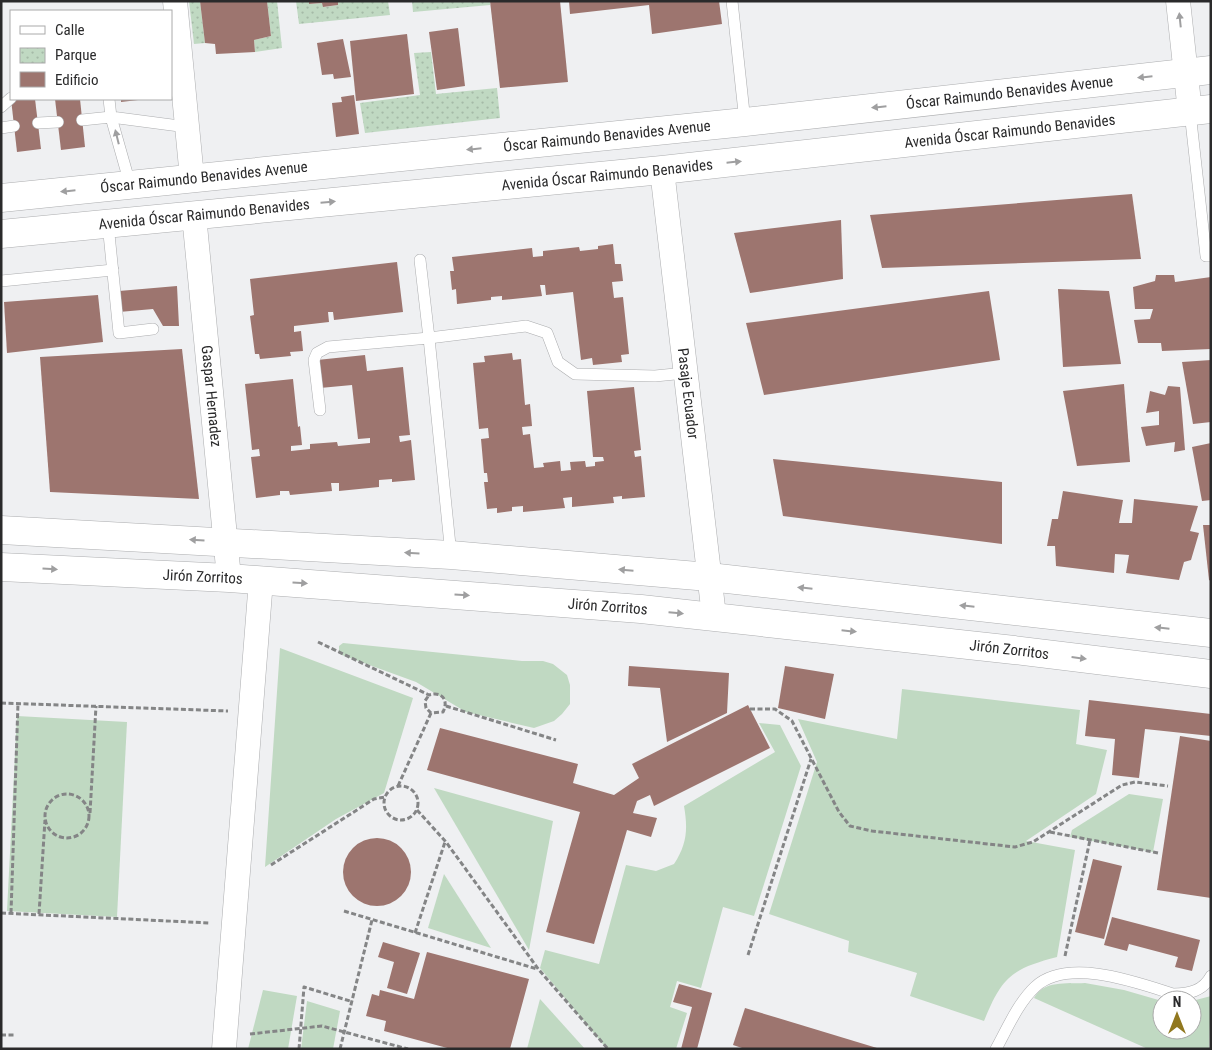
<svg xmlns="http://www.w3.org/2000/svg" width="1212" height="1050" font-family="'Roboto Condensed',sans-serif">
  <defs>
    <pattern id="park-dots" width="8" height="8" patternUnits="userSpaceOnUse" patternTransform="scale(1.25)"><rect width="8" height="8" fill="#c0d9c2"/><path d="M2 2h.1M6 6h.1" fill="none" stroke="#a5baa7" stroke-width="1.8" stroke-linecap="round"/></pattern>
  </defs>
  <rect width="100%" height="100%" fill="#eff0f2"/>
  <!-- green -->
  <g fill="#c0d9c2">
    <polygon points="343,643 522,661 543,661 553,664 567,675 570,685 570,704 562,714 554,721 534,728 466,712 416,682 342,655 339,652 339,646"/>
    <polygon points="280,648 413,698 384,793 336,819 265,867"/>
    <path d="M902 689 1080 710 1076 744 1107 750 1096 794 1026 841 1075 850 1057 957C1011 969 1002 977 984 1021L910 996 917 973 848 952 849 941 769 914 817 762 798 719 897 739Z"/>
    <polygon points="17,716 127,722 117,917 7,911"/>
    <path d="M759 723 780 725 801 766 754 916 723 907 701 988 677 981 670 1007 687 1013 676 1049H607L540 968 545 950 599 964 626 865 656 871 674 864C687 844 688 829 684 806L775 752Z"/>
    <polygon points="434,788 553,821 529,950"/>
    <polygon points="1129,794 1163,799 1153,852 1070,837 1072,830"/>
    <polygon points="444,874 491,948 428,928"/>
    <path d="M1085 983 1124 990 1162 1001V1030H1192V1001L1211 996 1209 1049H1148L1034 998C1044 980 1066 984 1085 983Z"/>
    <polygon points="263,990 297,996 288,1049 248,1049"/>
    <polygon points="540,999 585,1049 527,1049"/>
    <polygon points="307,1001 340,1011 333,1049 301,1049"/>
  </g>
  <!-- park -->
  <g fill="url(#park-dots)">
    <polygon points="189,1 200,1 205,43 194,44"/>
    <polygon points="267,1 277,1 282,48 255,52 254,40 271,36"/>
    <polygon points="296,1 309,1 309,4 322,3 324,7 338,5 338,1 388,1 390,15 299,24"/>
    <polygon points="412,1 490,1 490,5 413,12"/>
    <polygon points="431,52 436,94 497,88 500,118 365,133 360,103 420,95 414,53"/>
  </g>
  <!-- building -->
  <g fill="#9d756f">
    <polygon points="200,1 267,1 271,36 254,40 255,52 216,54 215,44 205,43"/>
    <polygon points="309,1 338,1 338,5 323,7 322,3 309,4"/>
    <polygon points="490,1 560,1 568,82 500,88"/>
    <polygon points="569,1 719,1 722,24 652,34 649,5 570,14"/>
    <polygon points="458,28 465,86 437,90 429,32"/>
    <polygon points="407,34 414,94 356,101 350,41"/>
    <polygon points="343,39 351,77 334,79 333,74 322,75 317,43"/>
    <polygon points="354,95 359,134 336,137 332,103 342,102 341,97"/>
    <polygon points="11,99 35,99 41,149 17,152"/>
    <polygon points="55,99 80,99 85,147 61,150"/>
    <polygon points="121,99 138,99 138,100 121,102"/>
    <polygon points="1132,194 1141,259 882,268 870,215"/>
    <polygon points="841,220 843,279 750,293 734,233"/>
    <polygon points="613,244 615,264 621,264 623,281 612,282 614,298 623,297 629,354 621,355 622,362 593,365 592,358 581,360 573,292 546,295 545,285 540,285 542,296 502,300 502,296 491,297 491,300 457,304 456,289 452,290 450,271 454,271 452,257 532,248 533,257 543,256 543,251 579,247 580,251 598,249 598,246"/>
    <polygon points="397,262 403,312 334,320 333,312 328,312 329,322 294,326 294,332 301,331 303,351 290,352 291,356 260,359 259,354 255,354 250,316 254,315 250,279"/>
    <polygon points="1156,275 1174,275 1175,282 1211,277 1211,349 1162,351 1161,343 1138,343 1134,320 1150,319 1153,309 1135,309 1133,287 1155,281"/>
    <polygon points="177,286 179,326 163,326 153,309 119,312 119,291"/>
    <polygon points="1058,289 1109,291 1121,364 1063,367"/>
    <polygon points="989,291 1000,360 764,395 746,323"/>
    <polygon points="98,295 103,342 7,353 4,302"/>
    <polygon points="182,349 199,499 50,492 40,357"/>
    <polygon points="512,353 513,360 521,359 525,405 530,404 532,426 522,427 523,435 530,434 534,468 544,467 543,463 560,461 561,471 571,470 570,462 585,461 586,467 595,466 595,462 604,461 603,457 593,457 587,391 634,387 641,450 634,451 635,457 641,456 645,497 622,499 622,496 613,497 614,503 572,507 572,497 563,498 565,508 523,512 523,506 512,507 512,511 497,513 497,508 487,509 484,482 488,482 487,473 484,473 481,439 489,438 488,428 479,429 473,363 485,362 484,356"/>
    <polygon points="365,355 367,371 403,367 410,435 399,436 400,442 411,440 415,480 392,482 392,479 379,480 379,487 339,491 339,483 331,483 332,491 290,495 289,491 280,491 280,495 256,498 251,457 260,456 259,449 252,450 245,384 293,379 298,427 300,426 302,445 291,446 291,451 310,449 310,444 337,442 338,446 370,443 370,438 358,439 352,385 320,388 317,360"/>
    <polygon points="1211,360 1211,422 1193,424 1182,362"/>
    <polygon points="1124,384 1130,462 1077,466 1063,391"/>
    <polygon points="1168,386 1180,387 1185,450 1174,452 1175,442 1146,446 1141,427 1159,425 1159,411 1146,413 1150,391 1165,395"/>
    <polygon points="1211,443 1211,500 1202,501 1192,447"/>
    <polygon points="773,459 1002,482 1002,544 783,516"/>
    <polygon points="1063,491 1123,500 1119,523 1132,523 1134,499 1198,506 1190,531 1199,533 1191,560 1184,562 1179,580 1126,573 1129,555 1115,554 1114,573 1056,566 1055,546 1047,546 1052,519 1058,519"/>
    <polygon points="1203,525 1211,525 1211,581 1209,580"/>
    <polygon points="629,666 729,673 727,713 667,742 660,688 628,686"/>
    <polygon points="785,666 834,674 825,719 778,708"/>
    <polygon points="1089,700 1211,714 1211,736 1145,729 1139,778 1112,775 1115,739 1085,736"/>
    <polygon points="748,705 770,748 654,806 650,795 637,801 633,813 657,818 651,837 627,830 594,944 546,932 580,812 427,770 440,728 578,764 573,783 614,795 639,778 632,764"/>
    <polygon points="1180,736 1211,741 1211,898 1157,890"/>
    <circle cx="377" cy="872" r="34"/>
    <polygon points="1093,859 1122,866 1104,939 1075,932"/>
    <polygon points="1112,917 1200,940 1192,971 1175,967 1178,957 1129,944 1127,951 1104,945"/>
    <polygon points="383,942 420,953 407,994 387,988 394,962 378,957"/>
    <polygon points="427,952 529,979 510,1049 451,1049 384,1031 386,1021 366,1016 372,994 379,996 380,990 414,999"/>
    <polygon points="679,984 712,993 697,1049 681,1049 692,1007 673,1002"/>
    <polygon points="745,1008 877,1048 877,1049 745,1049 733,1045"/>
  </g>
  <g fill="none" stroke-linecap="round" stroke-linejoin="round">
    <!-- service casing -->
    <g stroke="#acadaf" stroke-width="12">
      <g id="service">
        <polyline points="732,1 745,122"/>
        <polyline points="109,99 111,117 187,127"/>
        <polyline points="1,107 11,98"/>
        <polyline points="1190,112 1206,256 1211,256"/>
        <polyline points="82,120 111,117 130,184"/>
        <polyline points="38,123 58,122"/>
        <polyline points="1,128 14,126"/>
        <polyline points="108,224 119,333 153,329"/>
        <polyline points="420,260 429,338 526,326 547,333 558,362 575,374 655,376 685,373"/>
        <polyline points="1,281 113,270"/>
        <polyline points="320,410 314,360 317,353 328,347 429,338 451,555"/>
        <path d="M996 1049C1007 1029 1018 1003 1035 987 1067 957 1136 982 1173 994 1189 994 1203 991 1211 976"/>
      </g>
    </g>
    <!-- minor casing -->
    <g stroke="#acadaf" stroke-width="25">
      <g id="minor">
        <polyline points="175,1 192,178"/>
        <polyline points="1178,1 1190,112"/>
        <path id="s1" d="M662 170 714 616"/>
        <path id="s2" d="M194 215 229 578"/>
        <polyline points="224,1049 261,580"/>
      </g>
    </g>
    <!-- secondary casing -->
    <g stroke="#acadaf" stroke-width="29">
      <g id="secondary">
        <polyline points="1,530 451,555 709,577 1211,633"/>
        <path id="s3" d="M1 567 229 578 641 609 1014 650 1211 674"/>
      </g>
    </g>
    <!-- primary casing -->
    <g stroke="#acadaf" stroke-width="29">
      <g id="primary">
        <path id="s4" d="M1 198 745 122 1211 70"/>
        <path id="s5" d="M1 234 662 170 1211 109"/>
      </g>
    </g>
    <!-- path -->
    <g stroke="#848586" stroke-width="3" stroke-dasharray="5 2.5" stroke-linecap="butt">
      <path d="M318 642 429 695C442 691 449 700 443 712L431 713 426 708 425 701 429 695"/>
      <polyline points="1,703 228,711"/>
      <polyline points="446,706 556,740"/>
      <polyline points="750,709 775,709 792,721 839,812 850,826 872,831 1015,847 1033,842 1122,785 1135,782 1168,786"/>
      <polyline points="398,786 431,713"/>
      <circle cx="401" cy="803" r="17"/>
      <circle cx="67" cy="816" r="22"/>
      <polyline points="417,810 446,842 539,970 608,1049"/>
      <polyline points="90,813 96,706"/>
      <polyline points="1050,832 1158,853"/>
      <polyline points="271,865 374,799 385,797"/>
      <polyline points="344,911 537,969"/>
      <polyline points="1,913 210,923"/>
      <polyline points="11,913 18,703"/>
      <polyline points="39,914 45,820"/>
      <polyline points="415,933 445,842"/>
      <polyline points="748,955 811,759"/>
      <polyline points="1065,956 1090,840"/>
      <polyline points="250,1034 322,1026 408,1049"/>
      <polyline points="1,1035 16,1035"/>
      <polyline points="299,1049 304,987 350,1001"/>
      <polyline points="340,1049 372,920"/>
    </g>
    <!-- service -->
    <use href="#service" stroke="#fff" stroke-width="11"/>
    <!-- minor -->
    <use href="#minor" stroke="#fff" stroke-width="24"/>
    <!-- secondary -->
    <use href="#secondary" stroke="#fff" stroke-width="28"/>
    <!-- primary -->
    <use href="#primary" stroke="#fff" stroke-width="28"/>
  </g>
  <!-- one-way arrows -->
  <defs><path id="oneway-solid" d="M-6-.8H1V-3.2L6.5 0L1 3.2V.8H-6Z" transform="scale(1.25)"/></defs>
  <g fill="#9f9fa0">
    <use href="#oneway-solid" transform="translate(1180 20) rotate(-96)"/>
    <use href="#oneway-solid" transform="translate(1145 77) rotate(174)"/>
    <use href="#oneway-solid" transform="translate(879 107) rotate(174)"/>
    <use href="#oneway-solid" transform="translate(117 137) rotate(-104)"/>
    <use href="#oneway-solid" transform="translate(474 149) rotate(174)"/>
    <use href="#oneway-solid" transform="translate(734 162) rotate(-6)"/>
    <use href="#oneway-solid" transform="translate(68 191) rotate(174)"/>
    <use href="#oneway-solid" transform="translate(328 202) rotate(-5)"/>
    <use href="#oneway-solid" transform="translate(197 540) rotate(-177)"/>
    <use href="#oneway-solid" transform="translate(412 553) rotate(-177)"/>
    <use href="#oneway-solid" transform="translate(50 569) rotate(3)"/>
    <use href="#oneway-solid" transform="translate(626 570) rotate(-175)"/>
    <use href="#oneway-solid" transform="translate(300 583) rotate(4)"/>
    <use href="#oneway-solid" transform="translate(805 588) rotate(-174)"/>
    <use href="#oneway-solid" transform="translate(462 595) rotate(4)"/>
    <use href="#oneway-solid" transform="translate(967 606) rotate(-174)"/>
    <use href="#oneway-solid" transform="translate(676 613) rotate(5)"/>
    <use href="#oneway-solid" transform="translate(1162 628) rotate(-174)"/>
    <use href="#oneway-solid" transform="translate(849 631) rotate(6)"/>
    <use href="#oneway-solid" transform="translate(1079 658) rotate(7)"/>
  </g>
  <g text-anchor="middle" stroke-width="4" stroke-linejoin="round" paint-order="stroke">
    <!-- street labels -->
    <g font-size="15" fill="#2a2a2b" stroke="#fff">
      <text dy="5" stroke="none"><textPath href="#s4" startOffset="1014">Óscar Raimundo Benavides Avenue</textPath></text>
      <text dy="5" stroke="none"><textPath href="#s5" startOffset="1014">Avenida Óscar Raimundo Benavides</textPath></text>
      <text dy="5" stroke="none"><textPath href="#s4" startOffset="609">Óscar Raimundo Benavides Avenue</textPath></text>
      <text dy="5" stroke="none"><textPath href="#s5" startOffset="609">Avenida Óscar Raimundo Benavides</textPath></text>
      <text dy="5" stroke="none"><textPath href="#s4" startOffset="204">Óscar Raimundo Benavides Avenue</textPath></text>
      <text dy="5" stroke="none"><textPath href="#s5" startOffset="204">Avenida Óscar Raimundo Benavides</textPath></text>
      <text dy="5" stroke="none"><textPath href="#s1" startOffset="225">Pasaje Ecuador</textPath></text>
      <text dy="5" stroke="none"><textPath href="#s2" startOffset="182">Gaspar Hernadez</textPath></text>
      <text dy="5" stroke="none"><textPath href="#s3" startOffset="202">Jirón Zorritos</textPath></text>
      <text dy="5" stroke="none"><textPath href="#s3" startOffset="608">Jirón Zorritos</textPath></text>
      <text dy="5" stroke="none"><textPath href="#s3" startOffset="1012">Jirón Zorritos</textPath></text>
    </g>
  </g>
  <!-- border -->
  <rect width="1212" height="1050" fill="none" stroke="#2a2a2b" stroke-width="5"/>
  <!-- legend -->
  <rect x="10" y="10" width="162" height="90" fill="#ffffff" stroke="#aaaaaa"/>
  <rect x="20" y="26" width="25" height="8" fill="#ffffff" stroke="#aaaaaa"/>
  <text x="55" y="35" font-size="15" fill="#2a2a2b">Calle</text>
  <rect x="20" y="48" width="25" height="15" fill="url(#park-dots)" stroke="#aaaaaa"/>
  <text x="55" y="60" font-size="15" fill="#2a2a2b">Parque</text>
  <rect x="20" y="72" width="25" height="15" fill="#9d756f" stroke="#aaaaaa"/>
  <text x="55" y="85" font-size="15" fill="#2a2a2b">Edificio</text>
  <!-- north arrow -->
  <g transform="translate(1177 1015)"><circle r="24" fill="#ffffff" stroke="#aaaaaa"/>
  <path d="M0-4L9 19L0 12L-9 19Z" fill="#91781f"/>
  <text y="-8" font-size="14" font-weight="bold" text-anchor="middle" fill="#2a2a2b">N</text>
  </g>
</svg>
